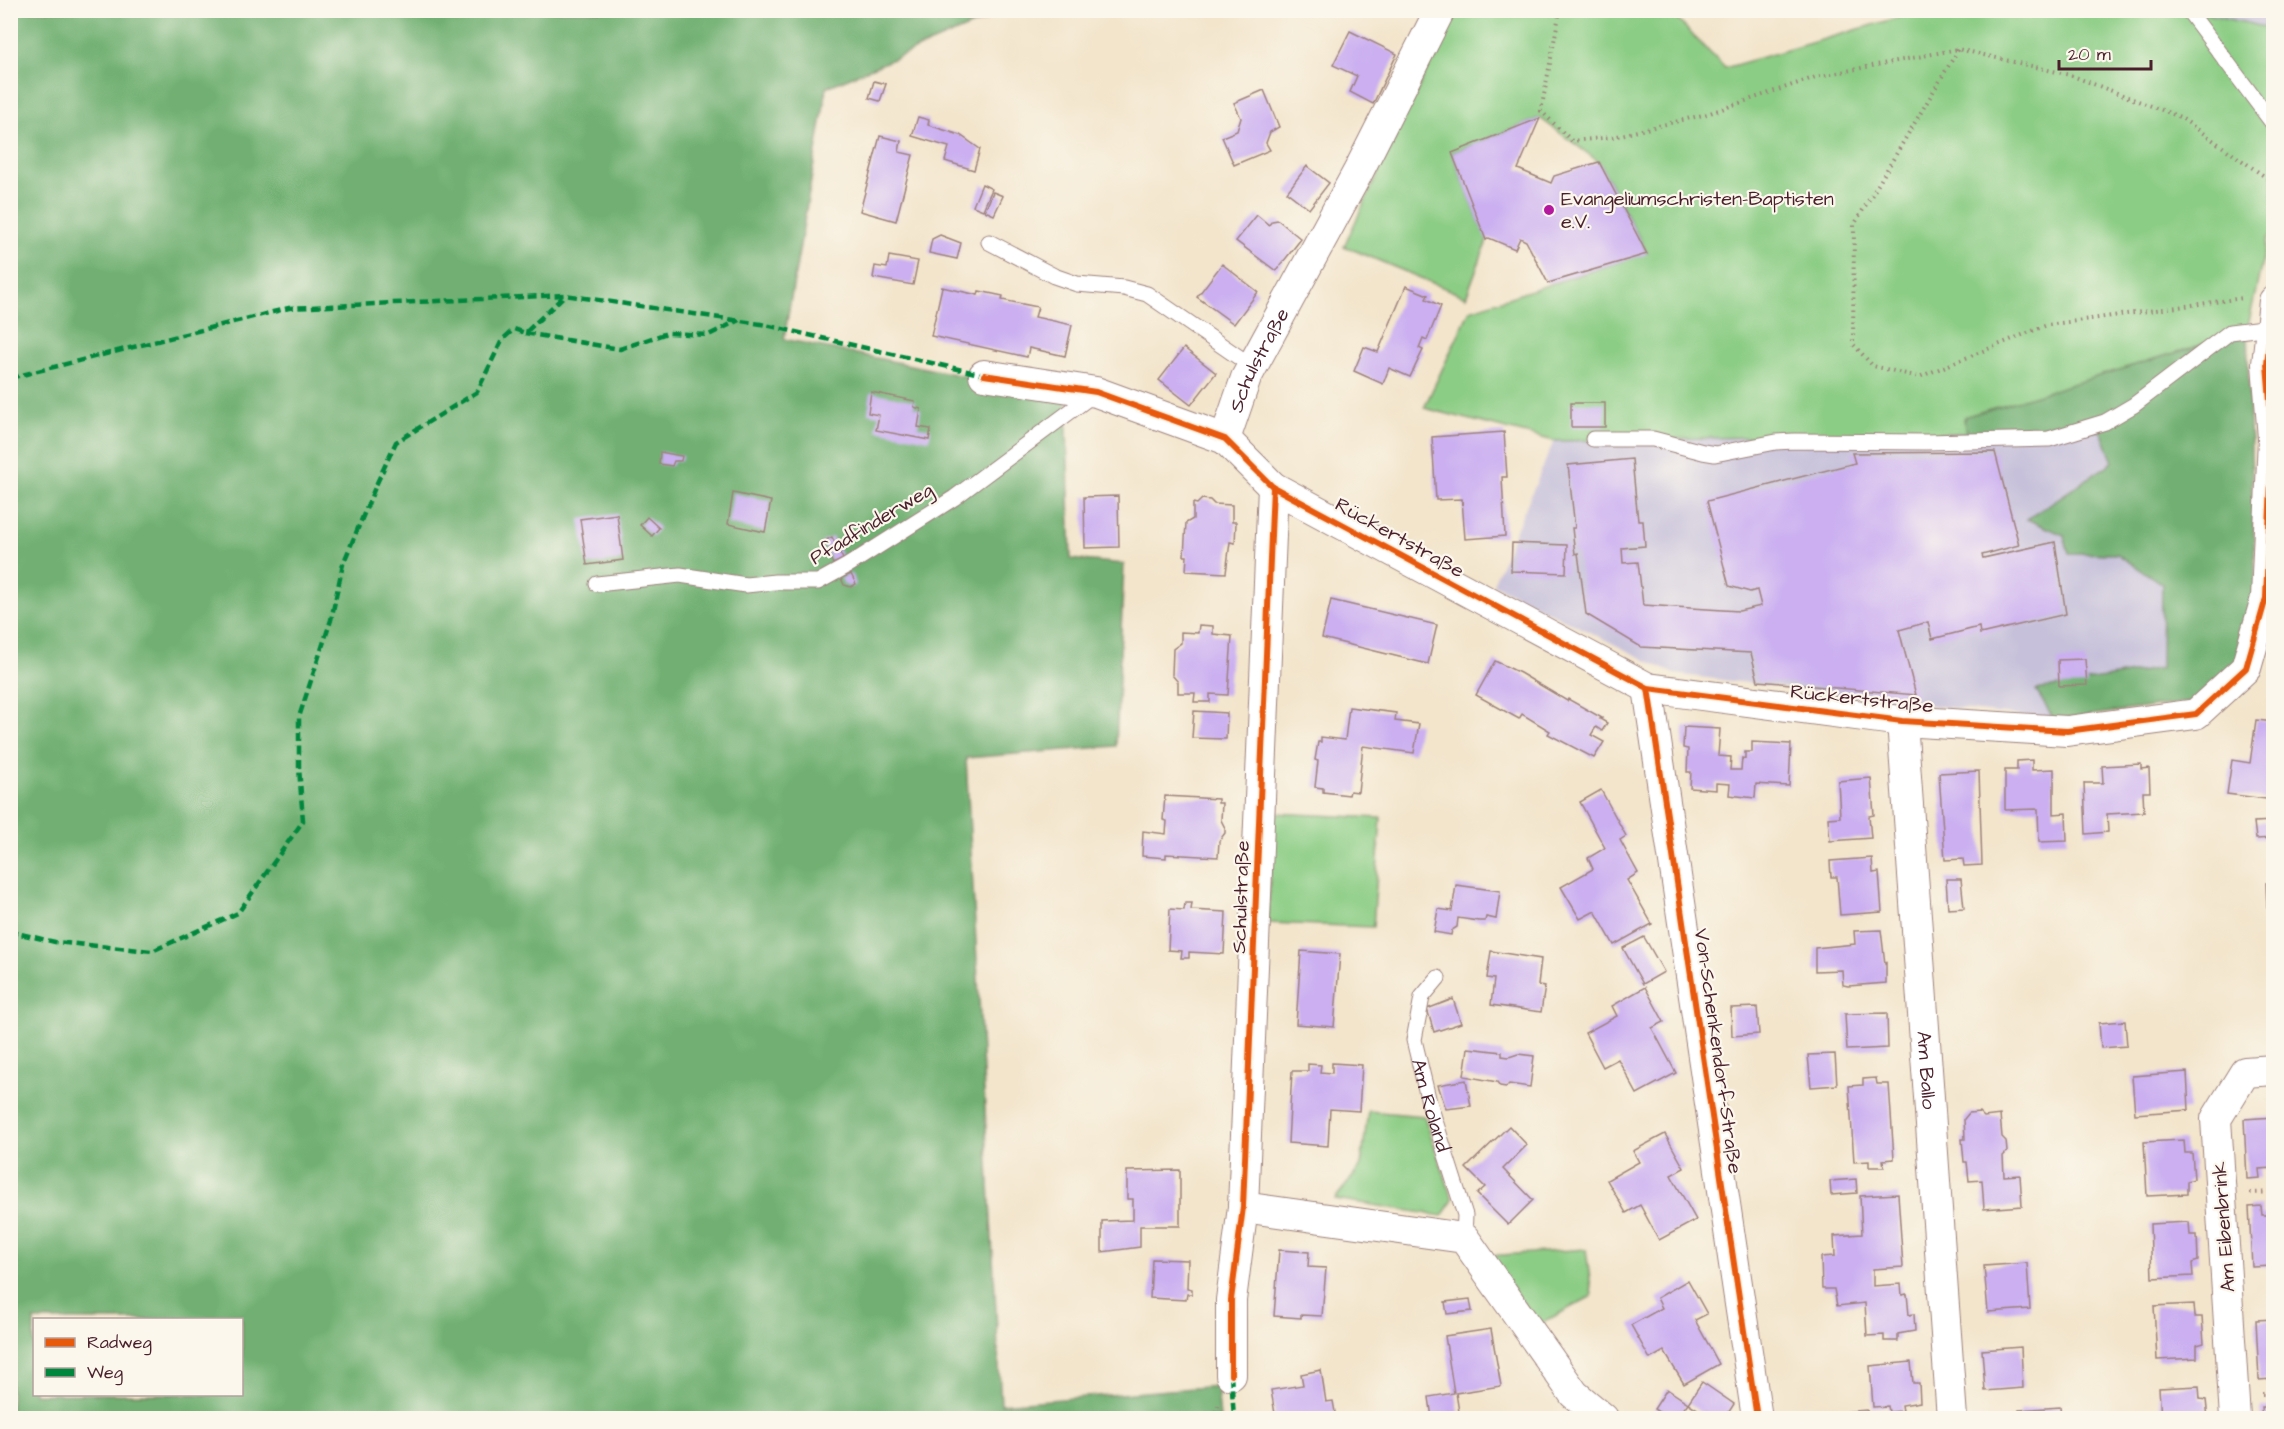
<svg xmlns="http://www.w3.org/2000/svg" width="2284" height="1429" font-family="'Architects Daughter',sans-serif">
  <rect width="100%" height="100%" fill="#fbf7ec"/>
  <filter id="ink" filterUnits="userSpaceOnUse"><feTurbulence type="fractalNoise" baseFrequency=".0167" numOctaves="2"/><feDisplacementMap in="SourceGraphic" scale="12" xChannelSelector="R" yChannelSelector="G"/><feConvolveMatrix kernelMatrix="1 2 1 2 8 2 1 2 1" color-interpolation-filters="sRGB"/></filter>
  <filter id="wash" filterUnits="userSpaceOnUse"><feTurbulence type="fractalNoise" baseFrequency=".008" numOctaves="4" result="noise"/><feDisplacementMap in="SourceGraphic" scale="24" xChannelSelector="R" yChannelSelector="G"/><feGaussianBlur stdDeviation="1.35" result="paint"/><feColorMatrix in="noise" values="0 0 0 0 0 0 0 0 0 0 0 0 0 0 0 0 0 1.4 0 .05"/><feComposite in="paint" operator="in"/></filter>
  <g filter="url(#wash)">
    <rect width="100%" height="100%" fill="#f3e5cc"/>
    <!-- industrial -->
    <g fill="#c6c0da">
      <polygon points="2190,11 2273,11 2273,29"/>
      <polygon points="2101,431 2162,584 2161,705 2054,720 1674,674 1493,584 1554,441"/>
    </g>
    <!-- green -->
    <g fill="#8ccd85" stroke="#6b7658" stroke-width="1.5">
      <polygon points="2190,10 2273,29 2273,231 2267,239 2247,331 1964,417 1966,433 1554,441 1424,408 1470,310 1647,253 1599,162 1540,118 1452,153 1487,241 1466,297 1344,246 1455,11 1669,11 1725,68 1907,15 1917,11"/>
      <polygon points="1273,813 1381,818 1373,927 1268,923"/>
      <polygon points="1368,1111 1424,1116 1453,1200 1442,1216 1335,1199 1361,1166"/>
      <polygon points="1586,1249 1592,1296 1538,1325 1489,1256"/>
    </g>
    <!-- forest -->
    <g fill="#71b072" stroke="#5e684e" stroke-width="1.5" fill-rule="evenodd">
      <path d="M10 11H1006L827 87 784 339 1066 397 1071 559 1124 564 1116 746 966 758 1001 1404 1217 1386 1220 1418H11ZM34 1320H242V1394H34Z"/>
      <polygon points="2247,331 2256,595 2238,666 2197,701 2054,720 2036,690 2161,668 2162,584 2117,554 2069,553 2064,535 2027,519 2113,462 2101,431 1966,433 1964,417"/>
    </g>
    <g id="blocks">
      <!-- building -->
      <g fill="#cbaff1">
        <polygon points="1350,31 1397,54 1373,104 1350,92 1357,76 1333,65"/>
        <polygon points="874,81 886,84 880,101 869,98"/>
        <polygon points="1264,90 1279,127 1270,132 1266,143 1270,150 1234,165 1222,137 1237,131 1241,118 1234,103"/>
        <polygon points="918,117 929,120 928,125 960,135 980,149 974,170 945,161 949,147 912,136"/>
        <polygon points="1540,118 1518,169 1551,183 1554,176 1599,162 1647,254 1548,283 1526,241 1520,238 1515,249 1489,238 1486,240 1452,153"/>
        <polygon points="880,136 901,141 899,152 913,155 896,221 860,211"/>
        <polygon points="1307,166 1329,183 1309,209 1287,192"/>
        <polygon points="982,184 992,189 983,210 973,206"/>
        <polygon points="993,192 1003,196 994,215 985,211"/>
        <polygon points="1257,215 1269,225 1272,221 1278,220 1301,239 1276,271 1236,241"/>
        <polygon points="940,235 961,243 957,259 929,253 932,239"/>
        <polygon points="889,256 918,261 913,285 873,278 875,266 887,268"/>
        <polygon points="1222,264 1258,292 1234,324 1197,297"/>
        <polygon points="1406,286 1428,295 1426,299 1441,306 1427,340 1423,338 1419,348 1423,350 1410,377 1389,368 1383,384 1354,371 1364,347 1378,352"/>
        <polygon points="942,287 978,295 979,291 1003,296 1002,300 1038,307 1035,317 1072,325 1065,356 1029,348 1027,357 931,336"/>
        <polygon points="1184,348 1216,373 1191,405 1159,380"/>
        <polygon points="871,392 915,401 914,407 921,409 918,427 931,429 929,440 876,430 879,415 868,413"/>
        <rect x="1571" y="403" width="34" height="24"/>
        <polygon points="1504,432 1507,477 1502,477 1505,536 1465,539 1462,499 1436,500 1432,437"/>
        <polygon points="660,452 682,456 681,461 674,461 672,466 659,464"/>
        <polygon points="1995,452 2019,545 1982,555 1983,558 2055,542 2066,614 1980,634 1979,627 1932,639 1928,622 1899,630 1916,695 1758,681 1751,653 1641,647 1586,614 1578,553 1575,554 1572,528 1575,528 1568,465 1632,459 1638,521 1643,521 1645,546 1622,548 1623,563 1638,562 1643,605 1739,611 1761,606 1757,590 1750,592 1729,586 1707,501 1855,463 1852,453"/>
        <polygon points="733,493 771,501 765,532 728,524"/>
        <polygon points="1118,496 1119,547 1085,548 1084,497"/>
        <polygon points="1202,499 1210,500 1214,504 1232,505 1232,522 1236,522 1235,543 1230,542 1226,573 1186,571 1187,556 1184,556 1186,523 1193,519 1193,503 1197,504"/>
        <polygon points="617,514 623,560 587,565 580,519"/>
        <polygon points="647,517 659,528 652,536 640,525"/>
        <polygon points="832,537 843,559 833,564 822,542"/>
        <polygon points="1512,543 1567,545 1566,573 1511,571"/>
        <polygon points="851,574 856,584 851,587 844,585 841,578"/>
        <polygon points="1331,600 1437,625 1428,664 1322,638"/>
        <polygon points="1199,625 1213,626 1213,634 1232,636 1228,695 1210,694 1210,702 1194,702 1195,693 1178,693 1178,682 1172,675 1173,649 1181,643 1181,632 1198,633"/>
        <polygon points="2085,659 2087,685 2059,686 2058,660"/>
        <polygon points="1495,661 1520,673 1567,701 1568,699 1602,718 1600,719 1607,723 1602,731 1596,727 1591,735 1604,742 1594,758 1548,734 1550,731 1522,714 1519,719 1476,695"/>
        <polygon points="1349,707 1396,713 1395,721 1419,724 1414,753 1363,746 1358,792 1350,791 1349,795 1323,792 1323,788 1315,787 1318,761 1315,760 1318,742 1321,742 1321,737 1345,740"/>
        <polygon points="1194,711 1227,713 1226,739 1192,738"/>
        <polygon points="2256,720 2274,722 2274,800 2227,794 2232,760 2250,763"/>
        <polygon points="1684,727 1720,729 1718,756 1731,757 1730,770 1741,770 1742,758 1745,759 1745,752 1752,752 1752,742 1791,744 1789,786 1756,784 1755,798 1729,795 1730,784 1716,783 1716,790 1690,788 1691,772 1687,772 1688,749 1683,748"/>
        <polygon points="2032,760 2032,770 2054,769 2054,814 2066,813 2067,841 2039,842 2038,809 2005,810 2005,770 2017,770 2017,761"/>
        <polygon points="2141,764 2141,769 2149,768 2150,792 2143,792 2144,812 2107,814 2108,832 2086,834 2084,783 2103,783 2102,766"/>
        <polygon points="1979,771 1982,865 1964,866 1963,859 1945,860 1939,773"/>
        <polygon points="1871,778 1874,815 1869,816 1871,838 1830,841 1828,818 1840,817 1838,781"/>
        <polygon points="1601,790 1626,836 1620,840 1638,873 1627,880 1652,924 1614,945 1595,911 1580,919 1561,887 1593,869 1588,858 1605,848 1580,802"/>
        <polygon points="1165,796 1218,799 1218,803 1222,803 1221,820 1225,828 1225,833 1219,841 1218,857 1166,854 1166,858 1142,856 1143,831 1166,834 1167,821 1163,820"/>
        <polygon points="2274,821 2274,838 2256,839 2254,822"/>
        <polygon points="1872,858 1873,873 1879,872 1882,912 1840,915 1837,877 1831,877 1830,861"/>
        <polygon points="1946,879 1961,879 1964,908 1948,909"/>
        <polygon points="2274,882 2274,907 2267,908 2266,883"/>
        <polygon points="1456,885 1500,891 1496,919 1486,917 1485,921 1479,921 1458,918 1457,927 1452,930 1451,935 1434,932 1438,909 1452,911"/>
        <polygon points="1185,903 1192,903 1191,910 1226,912 1224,954 1189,952 1189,958 1181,958 1182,951 1168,950 1170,909 1184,910"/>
        <polygon points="1881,930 1885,964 1886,963 1886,983 1848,986 1843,985 1842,970 1815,971 1815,948 1855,944 1854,931"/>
        <polygon points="1644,937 1664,972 1643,984 1623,948"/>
        <polygon points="1301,951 1340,954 1334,1027 1296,1024"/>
        <polygon points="1491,951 1541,959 1538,985 1545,986 1541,1012 1491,1005 1494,979 1487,978"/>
        <polygon points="1645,987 1664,1022 1652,1028 1676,1073 1637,1094 1618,1059 1603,1067 1585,1033 1617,1016 1612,1006"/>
        <polygon points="1453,999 1461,1023 1434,1032 1427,1009"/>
        <polygon points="1757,1007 1759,1034 1732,1036 1731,1008"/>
        <polygon points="1887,1013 1888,1048 1847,1050 1845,1014"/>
        <polygon points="2125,1021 2127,1046 2101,1048 2099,1023"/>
        <polygon points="1468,1048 1502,1052 1502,1056 1509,1057 1518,1054 1534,1056 1530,1087 1509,1084 1506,1087 1500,1086 1497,1082 1464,1076"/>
        <polygon points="1835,1054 1837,1085 1811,1087 1808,1055"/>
        <polygon points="1332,1063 1362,1065 1359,1111 1330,1109 1328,1146 1288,1143 1292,1071 1308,1071 1308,1064 1321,1065 1320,1072 1332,1073"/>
        <polygon points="2187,1072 2189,1110 2135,1114 2132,1076"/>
        <polygon points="1876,1078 1877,1084 1889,1084 1894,1159 1883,1160 1884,1167 1869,1167 1869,1161 1854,1162 1849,1086 1863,1085 1863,1079"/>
        <polygon points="1466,1080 1471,1106 1446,1109 1438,1085"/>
        <polygon points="1979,1112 1984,1117 2000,1115 2002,1137 2006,1141 2007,1152 2003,1156 2004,1176 2020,1175 2022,1206 1984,1209 1982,1180 1969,1181 1967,1162 1964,1162 1962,1139 1965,1139 1964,1119 1969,1113"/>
        <polygon points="2274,1117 2274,1168 2259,1169 2260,1178 2247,1179 2244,1119"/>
        <polygon points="1509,1126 1527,1145 1503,1169 1533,1200 1508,1225 1477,1194 1485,1187 1466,1168"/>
        <polygon points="1665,1134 1684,1168 1671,1175 1696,1220 1659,1240 1640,1205 1626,1213 1607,1180 1639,1162 1633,1151"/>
        <polygon points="2184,1140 2185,1153 2192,1153 2194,1179 2187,1181 2187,1194 2147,1196 2144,1142"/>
        <polygon points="1180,1170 1180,1226 1140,1226 1140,1247 1102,1252 1102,1221 1133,1220 1133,1199 1127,1199 1127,1171"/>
        <polygon points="1856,1179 1857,1193 1831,1195 1830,1181"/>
        <polygon points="1898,1194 1903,1267 1873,1269 1873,1286 1901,1284 1902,1295 1907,1294 1909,1315 1914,1314 1915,1331 1898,1334 1898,1341 1884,1341 1884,1335 1867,1336 1865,1303 1837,1306 1834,1289 1822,1289 1821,1257 1835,1256 1834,1236 1862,1234 1860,1196"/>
        <polygon points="2261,1206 2262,1215 2274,1215 2274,1266 2252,1267 2249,1207"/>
        <polygon points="2189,1222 2190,1235 2197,1235 2198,1261 2192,1263 2193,1276 2152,1278 2150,1224"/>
        <polygon points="1279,1250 1309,1252 1308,1267 1326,1268 1322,1316 1301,1315 1301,1318 1274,1316"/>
        <polygon points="1152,1259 1188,1260 1187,1288 1192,1289 1192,1294 1187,1294 1186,1300 1150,1298"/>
        <polygon points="2027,1263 2030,1309 1988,1312 1984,1266"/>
        <polygon points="1688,1280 1707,1314 1695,1320 1719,1364 1684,1384 1664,1351 1650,1359 1631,1325 1662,1308 1657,1298"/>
        <polygon points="1470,1299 1472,1311 1447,1314 1445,1302"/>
        <polygon points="2194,1304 2195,1317 2202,1317 2204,1343 2197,1345 2197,1358 2157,1360 2154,1306"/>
        <polygon points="2274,1319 2272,1379 2259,1380 2256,1320"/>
        <polygon points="1491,1329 1501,1386 1456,1393 1460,1418 1432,1418 1429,1397 1454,1393 1445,1336"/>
        <polygon points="2021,1347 2023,1388 1985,1391 1982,1350"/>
        <polygon points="1911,1362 1913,1383 1919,1383 1920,1402 1902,1405 1903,1411 1889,1412 1888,1406 1873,1407 1870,1366"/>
        <polygon points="1321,1370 1326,1402 1333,1401 1336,1418 1271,1418 1271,1415 1275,1414 1271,1390 1303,1385 1301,1374"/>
        <polygon points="1702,1382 1734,1404 1725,1418 1711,1418 1688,1403"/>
        <polygon points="2199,1386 2200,1399 2206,1400 2208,1418 2161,1418 2159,1388"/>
        <polygon points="1667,1389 1688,1403 1677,1418 1668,1418 1654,1409"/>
        <polygon points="2060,1407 2061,1418 2020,1418 2019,1410"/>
        <polygon points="2261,1407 2273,1407 2274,1418 2262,1418"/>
        <polygon points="1867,1410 1868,1418 1843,1418 1843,1412"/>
      </g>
    </g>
  </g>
  <g filter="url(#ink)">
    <use href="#blocks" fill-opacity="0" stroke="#9e827c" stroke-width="1.5"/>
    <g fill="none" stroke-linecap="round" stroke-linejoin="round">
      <!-- service casing -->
      <g stroke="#9e827c" stroke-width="17">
        <g id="service">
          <polyline points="2188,10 2274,125"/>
          <polyline points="989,242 1054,276 1077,284 1124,288 1147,294 1253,367"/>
          <polyline points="1593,439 1653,439 1703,452 1715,454 1776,442 1794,441 1926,442 2049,439 2105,422 2134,405 2230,332 2271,327"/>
          <polyline points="597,584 680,575 746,585 775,582 818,582 847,566 954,498 1095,393"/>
          <path id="s1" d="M1438 978 1422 997 1414 1040 1429 1102 1465 1215 1464 1238"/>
        </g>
      </g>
      <!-- minor casing -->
      <g stroke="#9e827c" stroke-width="32">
        <g id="minor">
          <polyline points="984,375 1096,392 1225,439 1273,487 1648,688 1902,721 2067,731 2196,714 2246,668 2266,598 2273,438 2267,364 2274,301"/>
          <path id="s2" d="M1225 439 1246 378 1358 172 1440 10"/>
          <polyline points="1648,688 1757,1418"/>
          <path id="s3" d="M1902 721 1952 1418"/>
          <polyline points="1243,1207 1464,1238 1574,1394 1603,1418"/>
          <polyline points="1231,1375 1231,1300 1243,1207 1273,487"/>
          <polyline points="2235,1418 2216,1119 2245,1072 2274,1070"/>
        </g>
      </g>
      <!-- path -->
      <g stroke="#9e827c" stroke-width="4" stroke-dasharray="1.5 4.5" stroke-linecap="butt">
        <polyline points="1560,10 1541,111 1572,141 1613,137 1707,114 1816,77 1958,49 2070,75 2180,117 2274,183"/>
        <polyline points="1958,50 1854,225 1853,344 1873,366 1919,377 2047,325 2243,298"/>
        <polyline points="2250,1193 2274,1192"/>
        <polyline points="2262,1394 2274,1394"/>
        <polyline points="1213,1418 1220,1402"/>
      </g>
      <!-- service -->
      <use href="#service" stroke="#fff" stroke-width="15"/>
      <!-- minor -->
      <use href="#minor" stroke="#fff" stroke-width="30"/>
      <!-- quiet -->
      <g stroke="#00873e" stroke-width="4.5" stroke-dasharray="9 4.5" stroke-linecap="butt">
        <polyline points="525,333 620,349 667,333 709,335 739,320"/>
        <polyline points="10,378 289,308 565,295 761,324 984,375"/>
        <polyline points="10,938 16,933 55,942 152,951 238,913 303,821 299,767 299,717 331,620 343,564 376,485 396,442 477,392 502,340 514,329 525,333 565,295"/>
        <polyline points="1231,1375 1234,1418"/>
      </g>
      <!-- cycleway casing -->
      <g stroke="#fbf7ec" stroke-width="10">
        <g id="cycleway">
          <polyline points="984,375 1096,392 1225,439 1273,487 1648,688 1902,721 2067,731 2196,714 2246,668 2266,598 2273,438 2267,364 2274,301"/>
          <polyline points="1648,688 1757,1418"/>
          <polyline points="1231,1375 1231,1300 1243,1207 1273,487"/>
        </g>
      </g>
      <!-- cycleway -->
      <use href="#cycleway" stroke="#e8590c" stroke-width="6"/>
    </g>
  </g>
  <!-- markers -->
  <circle fill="#b5179e" stroke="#fbf7ec" stroke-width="2" cx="1549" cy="210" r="6"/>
  <g text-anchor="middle" stroke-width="4.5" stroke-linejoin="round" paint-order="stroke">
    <!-- poi labels -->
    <g font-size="20" fill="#4a1f2b" stroke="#fbf7ec" text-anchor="start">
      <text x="1561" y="205">Evangeliumschristen-Baptisten<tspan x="1561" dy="23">e.V.</tspan></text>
    </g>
    <!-- street labels -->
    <g font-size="20" fill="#4a1f2b" stroke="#fbf7ec">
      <text dy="7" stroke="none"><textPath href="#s2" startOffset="86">Schulstraße</textPath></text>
      <text transform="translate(871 523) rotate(-31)" y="7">Pfadfinderweg</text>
      <text transform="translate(1400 537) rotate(29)" y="7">Rückertstraße</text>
      <text transform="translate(1862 698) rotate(6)" y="7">Rückertstraße</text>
      <text transform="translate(1240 897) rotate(-88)" y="7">Schulstraße</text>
      <text transform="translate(1719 1051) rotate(82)" y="7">Von-Schenkendorf-Straße</text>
      <text dy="7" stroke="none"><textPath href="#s3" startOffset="350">Am Ballo</textPath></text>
      <text dy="7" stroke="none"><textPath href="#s1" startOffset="136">Am Roland</textPath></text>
      <text transform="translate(2223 1227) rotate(-94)" y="7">Am Eibenbrink</text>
    </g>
  </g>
  <!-- margin -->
  <rect width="2284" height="1429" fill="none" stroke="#fbf7ec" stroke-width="36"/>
  <!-- legend -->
  <rect x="33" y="1318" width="210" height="78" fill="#fbf7ec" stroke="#b4a19f" stroke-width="1.5"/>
  <rect x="45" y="1338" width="30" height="9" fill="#e8590c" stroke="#b4a19f" stroke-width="1.5"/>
  <text x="87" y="1348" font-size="18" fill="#4a1f2b">Radweg</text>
  <rect x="45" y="1368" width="30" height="9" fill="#00873e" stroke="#b4a19f" stroke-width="1.5"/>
  <text x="87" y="1378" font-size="18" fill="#4a1f2b">Weg</text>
  <!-- scale -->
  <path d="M2059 60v9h92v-9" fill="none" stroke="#4a1f2b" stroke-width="3"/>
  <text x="2068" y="60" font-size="18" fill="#4a1f2b" stroke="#fbf7ec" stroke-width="4.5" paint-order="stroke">20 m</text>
</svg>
